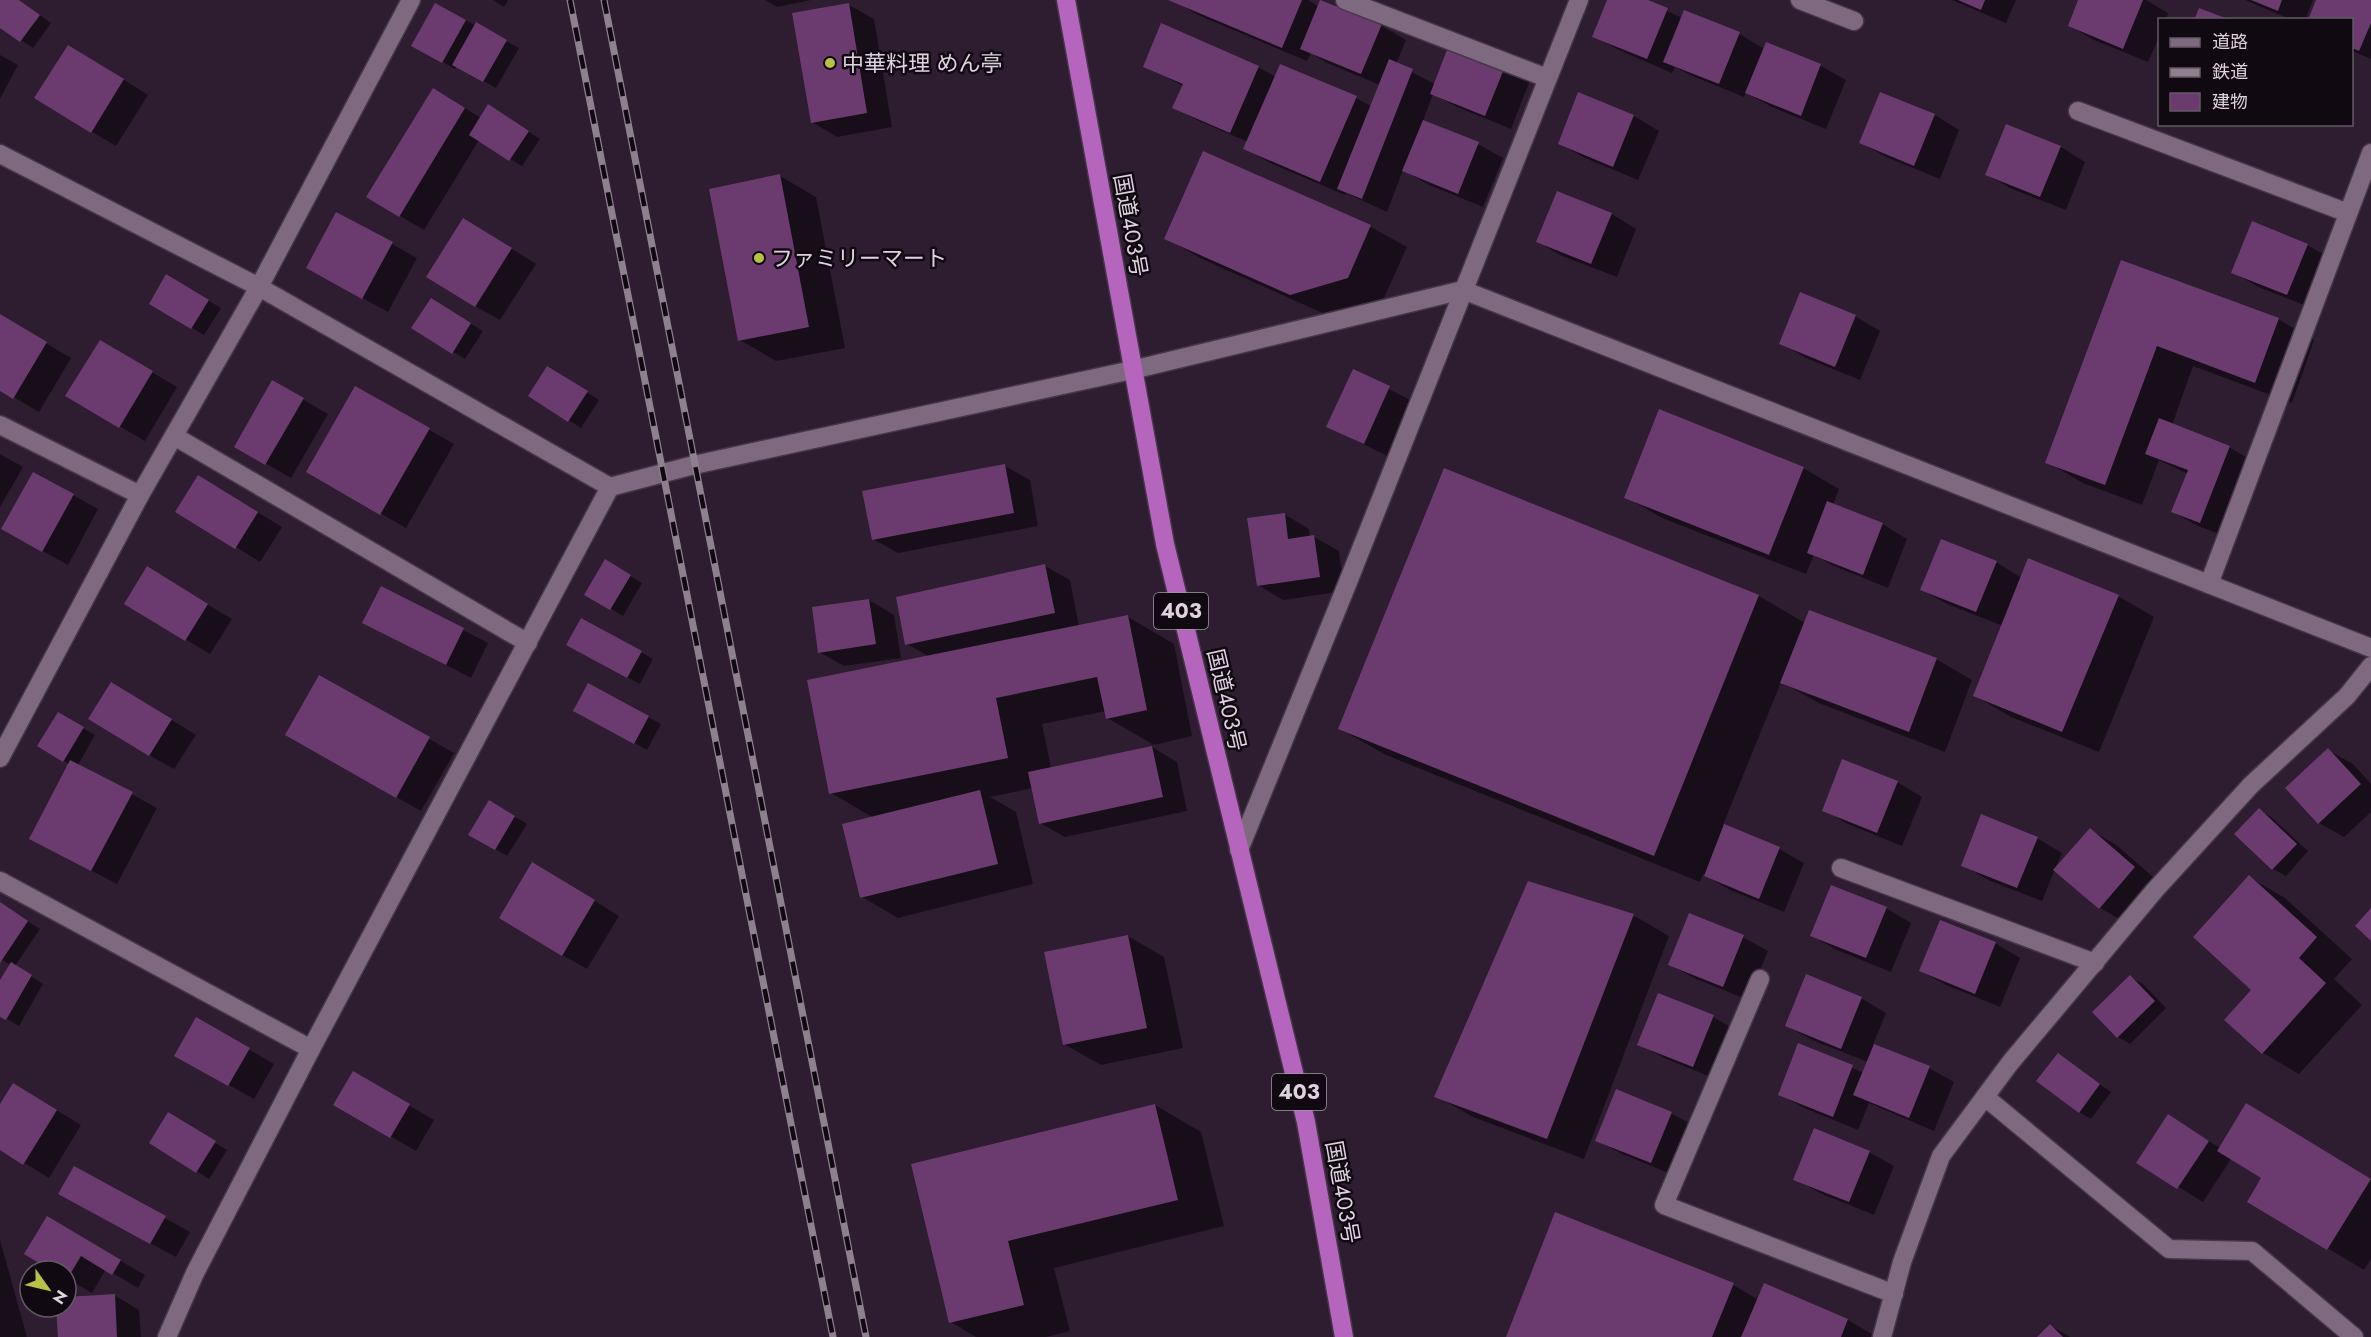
<svg xmlns="http://www.w3.org/2000/svg" width="2371" height="1337" font-family="Jost,'Noto Sans JP',sans-serif">
  <rect width="100%" height="100%" fill="#2e1c30"/>
  <!-- shadow -->
  <g fill="#0007">
    <polygon points="0,0 19,0 51,23 33,48 0,26"/>
    <polygon points="493,0 508,0 504,7"/>
    <polygon points="765,0 811,0 777,7"/>
    <polygon points="1173,0 1308,0 1319,7 1322,1 1382,26 1406,40 1396,64 1435,84 1451,44 1530,80 1511,129 1457,107 1433,94 1423,121 1478,144 1503,158 1483,207 1429,185 1403,170 1387,212 1346,193 1345,195 1270,163 1245,148 1248,142 1199,121 1174,107 1183,86 1145,66 1258,67 1276,77 1356,98 1372,107 1380,85 1327,63 1311,53 1307,61 1198,15"/>
    <polygon points="1608,0 1644,0 1682,18 1739,34 1765,49 1767,44 1821,66 1846,80 1826,129 1772,107 1746,93 1744,97 1690,75 1675,67 1672,73 1619,50 1594,36"/>
    <polygon points="1952,0 2016,0 2006,23"/>
    <polygon points="2080,0 2146,0 2168,13 2166,20 2160,20 2160,35 2148,62 2094,40 2070,26"/>
    <polygon points="2245,0 2313,0 2305,20 2292,20"/>
    <polygon points="2317,0 2371,0 2371,59 2352,51 2352,20"/>
    <polygon points="436,5 519,48 496,88 457,66 455,69 413,45"/>
    <polygon points="849,5 874,19 892,127 837,137 812,122"/>
    <polygon points="0,55 18,65 0,99"/>
    <polygon points="94,61 148,95 116,146 92,132"/>
    <polygon points="1579,94 1634,116 1659,131 1638,180 1585,158 1560,144"/>
    <polygon points="1881,94 1935,115 1959,130 1940,179 1886,157 1861,143"/>
    <polygon points="458,104 481,118 500,114 540,139 522,166 479,140 424,230 400,216"/>
    <polygon points="2007,126 2061,147 2085,162 2066,210 2012,189 1987,175"/>
    <polygon points="1203,153 1371,227 1407,247 1384,298 1327,315 1202,259 1165,238"/>
    <polygon points="780,176 816,197 845,348 776,361 740,340"/>
    <polygon points="1558,193 1612,214 1636,229 1617,277 1562,256 1538,242"/>
    <polygon points="489,234 536,264 500,320 475,306"/>
    <polygon points="392,244 417,258 388,312 333,282"/>
    <polygon points="2307,245 2332,259 2312,308 2258,287 2233,272"/>
    <polygon points="2122,262 2278,319 2314,340 2292,403 2193,366 2172,425 2229,447 2254,462 2225,536 2198,526 2173,512 2188,474 2159,460 2142,505 2083,483 2047,462"/>
    <polygon points="167,276 221,308 204,335 151,304"/>
    <polygon points="443,307 483,331 465,359 413,327"/>
    <polygon points="0,316 71,358 39,412 0,389"/>
    <polygon points="1855,316 1880,331 1860,380 1806,358 1781,343"/>
    <polygon points="101,342 177,387 145,441 67,396"/>
    <polygon points="1354,371 1414,402 1389,457 1328,426"/>
    <polygon points="559,375 599,400 581,428 530,396"/>
    <polygon points="273,382 328,414 291,478 237,447"/>
    <polygon points="356,388 454,444 406,528 308,472"/>
    <polygon points="0,454 23,467 0,507"/>
    <polygon points="1005,466 1030,480 1038,526 898,553 873,539"/>
    <polygon points="1803,468 1839,489 1833,505 1882,524 1907,539 1888,588 1834,566 1814,555 1806,574 1662,518 1626,497"/>
    <polygon points="1445,470 1759,596 1805,623 1936,659 1972,680 1945,752 1819,703 1781,682 1723,825 1779,849 1804,863 1784,912 1730,890 1703,874 1700,882 1386,755 1340,729"/>
    <polygon points="223,491 282,527 260,562 236,547"/>
    <polygon points="73,495 98,509 68,565 28,543"/>
    <polygon points="1284,514 1309,529 1310,537 1314,537 1339,551 1344,591 1283,600 1258,585"/>
    <polygon points="605,561 642,583 623,616 586,594"/>
    <polygon points="1996,562 2022,578 2118,596 2154,617 2099,752 2011,717 1975,696 2003,626 1947,604 1922,590"/>
    <polygon points="1045,566 1070,580 1079,627 1128,617 1174,644 1192,736 1154,745 1107,718 1106,711 1042,724 1051,768 1152,747 1177,762 1187,811 1065,837 1040,823 1033,788 990,797 1016,812 1033,884 898,918 862,897 874,818 831,793 930,657 907,644"/>
    <polygon points="172,583 232,619 210,654 185,639"/>
    <polygon points="382,588 488,643 471,678 364,622"/>
    <polygon points="869,600 894,615 901,658 844,666 819,652"/>
    <polygon points="580,652 641,652 653,659 640,684"/>
    <polygon points="320,677 454,753 421,811 287,735"/>
    <polygon points="589,685 661,724 647,750 587,717"/>
    <polygon points="136,698 196,735 174,769 149,755"/>
    <polygon points="58,714 95,735 78,765 157,808 117,884 56,852 69,764 39,746"/>
    <polygon points="2328,750 2353,764 2371,784 2371,812 2344,837 2319,823"/>
    <polygon points="1897,782 1922,797 1902,846 1848,824 1824,810"/>
    <polygon points="490,802 527,824 507,856 470,834"/>
    <polygon points="2259,810 2271,817 2308,851 2286,876 2273,869 2236,834"/>
    <polygon points="2090,830 2115,844 2159,882 2125,922 2100,908 2055,869 2042,901 1988,880 1963,865 2037,838 2062,853 2055,869"/>
    <polygon points="2249,877 2285,898 2352,959 2334,979 2362,1005 2299,1074 2263,1053 2253,990"/>
    <polygon points="558,878 619,916 587,969 562,955"/>
    <polygon points="0,904 40,929 15,966 43,984 19,1026 0,1015 0,983 11,965 0,959"/>
    <polygon points="1886,908 1911,923 1891,972 1837,950 1812,936"/>
    <polygon points="1633,915 1669,936 1584,1159 1473,1117 1436,1096"/>
    <polygon points="1689,915 1743,937 1768,951 1748,1000 1694,978 1669,964"/>
    <polygon points="1128,936 1164,957 1183,1048 1101,1065 1064,1044"/>
    <polygon points="1995,943 2020,958 2000,1007 1946,985 1921,971"/>
    <polygon points="2130,977 2143,984 2166,1008 2130,1044 2118,1037"/>
    <polygon points="1861,998 1886,1013 1873,1045 1929,1068 1954,1082 1934,1131 1869,1103 1858,1130 1804,1108 1779,1094 1799,1045 1864,1073 1868,1062 1812,1040 1787,1026"/>
    <polygon points="1713,1017 1738,1031 1718,1080 1664,1058 1639,1044"/>
    <polygon points="197,1019 274,1064 254,1099 176,1056"/>
    <polygon points="2058,1055 2111,1092 2091,1119 2079,1112"/>
    <polygon points="354,1073 434,1120 416,1151 335,1104"/>
    <polygon points="38,1099 81,1125 49,1178 0,1148 0,1107"/>
    <polygon points="1155,1105 1201,1132 1224,1226 1054,1268 1070,1331 1046,1337 976,1337 951,1322 913,1165"/>
    <polygon points="1671,1113 1696,1127 1676,1176 1622,1154 1597,1140"/>
    <polygon points="168,1114 227,1150 209,1179 151,1142"/>
    <polygon points="2169,1116 2220,1148 2283,1126 2371,1180 2371,1259 2364,1270 2249,1201 2263,1178 2231,1159 2203,1202 2138,1162"/>
    <polygon points="1869,1152 1894,1166 1874,1215 1820,1193 1795,1179"/>
    <polygon points="74,1168 190,1232 176,1257 85,1208"/>
    <polygon points="47,1218 145,1275 138,1288 106,1269 92,1293 66,1278 66,1271 55,1271"/>
    <polygon points="0,1240 27,1337 0,1337"/>
    <polygon points="1733,1285 1759,1300 1848,1320 1872,1334 1871,1337 1507,1337"/>
    <polygon points="114,1295 139,1310 141,1337 59,1337 58,1307 66,1307 66,1299"/>
    <polygon points="2050,1325 2070,1337 2039,1337"/>
  </g>
  <!-- building -->
  <g fill="#6b3b70">
    <polygon points="0,0 19,0 40,15 20,42 0,28"/>
    <polygon points="1168,0 1302,0 1282,48"/>
    <polygon points="1320,0 1382,24 1361,74 1300,49"/>
    <polygon points="1607,0 1648,0 1668,8 1647,59 1592,37"/>
    <polygon points="1958,0 1985,0 1981,10"/>
    <polygon points="2078,0 2143,0 2123,49 2068,26"/>
    <polygon points="2251,0 2282,0 2278,11"/>
    <polygon points="2316,0 2371,0 2371,23 2359,51 2352,48 2352,20 2308,20"/>
    <polygon points="435,3 466,20 442,63 411,46"/>
    <polygon points="849,3 867,113 811,123 792,13"/>
    <polygon points="2199,8 2228,19 2228,20 2194,20"/>
    <polygon points="1684,10 1740,32 1719,84 1663,62"/>
    <polygon points="476,22 507,40 483,82 452,65"/>
    <polygon points="1161,23 1259,66 1230,133 1172,108 1183,84 1143,67"/>
    <polygon points="1450,42 1506,64 1485,116 1430,94"/>
    <polygon points="1766,42 1821,64 1801,116 1745,93"/>
    <polygon points="68,45 124,79 91,133 34,98"/>
    <polygon points="1389,59 1413,69 1362,199 1337,189"/>
    <polygon points="1280,64 1357,96 1320,182 1243,149"/>
    <polygon points="433,88 465,108 399,217 366,197"/>
    <polygon points="1578,92 1634,115 1613,167 1558,144"/>
    <polygon points="1880,92 1935,114 1914,166 1859,143"/>
    <polygon points="488,104 529,131 509,161 469,135"/>
    <polygon points="1423,120 1479,142 1458,194 1402,171"/>
    <polygon points="2006,124 2061,146 2040,197 1985,175"/>
    <polygon points="1203,151 1371,225 1348,278 1290,295 1164,239"/>
    <polygon points="780,174 809,327 738,341 709,189"/>
    <polygon points="1557,191 1612,213 1591,264 1536,242"/>
    <polygon points="336,212 393,242 362,299 306,268"/>
    <polygon points="463,218 512,248 475,307 426,277"/>
    <polygon points="2252,221 2308,244 2287,295 2231,273"/>
    <polygon points="2121,260 2279,318 2255,383 2157,346 2105,485 2045,463"/>
    <polygon points="166,274 209,300 191,329 149,304"/>
    <polygon points="1800,292 1856,315 1835,367 1779,344"/>
    <polygon points="431,298 471,323 452,354 411,328"/>
    <polygon points="0,314 47,342 13,399 0,391"/>
    <polygon points="100,340 153,371 119,428 65,396"/>
    <polygon points="547,366 588,391 568,422 528,396"/>
    <polygon points="1353,369 1390,386 1364,444 1326,427"/>
    <polygon points="272,380 304,398 265,465 234,447"/>
    <polygon points="355,386 430,428 380,515 306,472"/>
    <polygon points="1659,409 1804,467 1769,555 1624,498"/>
    <polygon points="2159,418 2230,446 2200,523 2171,512 2188,470 2145,454"/>
    <polygon points="1005,464 1014,513 872,540 862,491"/>
    <polygon points="1444,468 1759,595 1654,856 1338,729"/>
    <polygon points="33,472 74,494 42,552 1,529"/>
    <polygon points="198,475 258,512 235,549 175,512"/>
    <polygon points="1827,501 1883,523 1863,575 1807,553"/>
    <polygon points="1285,513 1288,539 1314,535 1320,577 1257,586 1247,518"/>
    <polygon points="1941,539 1997,561 1976,612 1920,590"/>
    <polygon points="2028,558 2119,595 2062,732 1973,696"/>
    <polygon points="605,559 631,575 610,610 584,595"/>
    <polygon points="1045,564 1055,613 905,645 896,597"/>
    <polygon points="147,566 208,604 185,641 124,604"/>
    <polygon points="381,586 464,628 446,665 362,623"/>
    <polygon points="869,599 876,644 818,653 812,607"/>
    <polygon points="1809,610 1937,658 1909,732 1780,683"/>
    <polygon points="1128,615 1147,710 1106,719 1097,677 996,698 1008,758 829,794 807,680"/>
    <polygon points="581,618 642,651 627,678 566,645"/>
    <polygon points="319,675 430,737 396,798 285,735"/>
    <polygon points="111,682 172,719 149,756 88,719"/>
    <polygon points="588,683 649,716 634,744 573,711"/>
    <polygon points="58,712 84,727 63,762 37,746"/>
    <polygon points="1152,746 1163,797 1039,824 1028,772"/>
    <polygon points="2328,748 2361,784 2318,824 2285,788"/>
    <polygon points="1842,759 1898,781 1877,833 1822,811"/>
    <polygon points="70,760 133,792 91,871 29,839"/>
    <polygon points="980,790 998,864 860,898 842,824"/>
    <polygon points="489,800 515,816 495,850 468,835"/>
    <polygon points="2259,808 2297,844 2272,870 2234,834"/>
    <polygon points="1981,814 2038,837 2017,888 1961,866"/>
    <polygon points="1724,824 1780,847 1759,899 1704,876"/>
    <polygon points="2090,828 2135,867 2099,909 2053,870"/>
    <polygon points="532,862 595,900 562,956 499,918"/>
    <polygon points="2249,875 2317,937 2299,958 2326,983 2262,1054 2224,1020 2251,990 2193,937"/>
    <polygon points="1528,881 1634,914 1547,1139 1434,1097"/>
    <polygon points="1831,885 1887,907 1866,958 1810,936"/>
    <polygon points="0,902 28,921 0,963"/>
    <polygon points="2371,908 2371,941 2355,926"/>
    <polygon points="1689,913 1744,935 1723,987 1668,965"/>
    <polygon points="1940,920 1996,942 1975,994 1919,971"/>
    <polygon points="1128,935 1147,1028 1063,1045 1044,952"/>
    <polygon points="11,962 32,975 6,1020 0,1017 0,980"/>
    <polygon points="1806,974 1862,997 1841,1049 1785,1026"/>
    <polygon points="2130,975 2155,1001 2117,1038 2092,1012"/>
    <polygon points="1658,993 1714,1015 1693,1067 1637,1045"/>
    <polygon points="196,1017 250,1048 228,1086 174,1056"/>
    <polygon points="1798,1043 1853,1065 1833,1117 1778,1095"/>
    <polygon points="1874,1044 1930,1066 1909,1118 1853,1095"/>
    <polygon points="2058,1053 2100,1084 2079,1113 2036,1081"/>
    <polygon points="353,1071 410,1104 390,1138 333,1105"/>
    <polygon points="13,1083 57,1110 23,1165 0,1150 0,1104"/>
    <polygon points="1616,1089 1672,1112 1651,1163 1595,1141"/>
    <polygon points="2246,1103 2371,1179 2327,1250 2247,1202 2261,1178 2217,1151"/>
    <polygon points="1155,1104 1178,1200 1008,1241 1024,1305 949,1323 911,1164"/>
    <polygon points="168,1112 216,1141 196,1173 149,1143"/>
    <polygon points="2168,1114 2209,1141 2177,1189 2136,1163"/>
    <polygon points="1814,1128 1870,1151 1849,1202 1793,1180"/>
    <polygon points="74,1166 166,1216 150,1244 58,1194"/>
    <polygon points="1555,1212 1734,1283 1712,1337 1506,1337"/>
    <polygon points="47,1216 121,1260 112,1275 81,1256 66,1281 66,1271 52,1271 24,1254"/>
    <polygon points="1764,1283 1848,1319 1841,1337 1741,1337"/>
    <polygon points="115,1294 117,1337 58,1337 56,1307 66,1307 66,1297"/>
    <polygon points="2050,1324 2063,1337 2037,1337"/>
  </g>
  <g fill="none" stroke-linecap="round" stroke-linejoin="round">
    <!-- minor casing -->
    <g stroke="#453747" stroke-width="21">
      <g id="minor">
        <polyline points="1345,0 1547,78"/>
        <polyline points="1800,0 1854,21"/>
        <polyline points="2078,111 2348,213"/>
        <polyline points="0,154 259,287 610,487 694,465 1132,370 1463,290 2371,648"/>
        <polyline points="0,425 140,495"/>
        <polyline points="174,436 528,643"/>
        <polyline points="2209,584 2371,153"/>
        <polyline points="0,758 140,495 259,287 411,0"/>
        <polyline points="1239,850 1346,587 1579,0"/>
        <polyline points="1841,868 2095,963"/>
        <polyline points="0,881 311,1049"/>
        <polyline points="1760,979 1664,1205 1894,1294"/>
        <polyline points="1985,1097 2169,1249 2252,1251 2354,1337"/>
        <polyline points="167,1337 195,1273 311,1049 610,487"/>
        <polyline points="1882,1337 1902,1262 1941,1156 2010,1063 2155,890 2251,785 2347,696 2371,666"/>
      </g>
    </g>
    <!-- trunk casing -->
    <g stroke="#453747" stroke-width="21">
      <polyline id="trunk" points="1066,0 1165,544 1306,1122 1344,1337"/>
    </g>
    <!-- minor -->
    <use href="#minor" stroke="#7f6981" stroke-width="18"/>
    <!-- trunk -->
    <use href="#trunk" stroke="#b665be" stroke-width="18"/>
    <!-- rail casing -->
    <g stroke="#8f8090" stroke-width="7">
      <g id="rail">
        <polyline points="570,0 833,1337"/>
        <polyline points="604,0 866,1337"/>
      </g>
    </g>
    <!-- rail -->
    <use href="#rail" stroke="#110912" stroke-width="4.5" stroke-dasharray="14" stroke-linecap="butt"/>
  </g>
  <!-- markers -->
  <g fill="#b8c147" stroke="#110912" stroke-width="2">
    <circle cx="830" cy="63" r="6"/>
    <circle cx="759" cy="258" r="6"/>
  </g>
  <g text-anchor="middle" stroke-width="5" stroke-linejoin="round" paint-order="stroke">
    <!-- shield labels -->
    <g fill="#110912" stroke="#a096a2" stroke-width="1.5">
      <rect x="1154" y="593" width="54" height="36" rx="4.5"/>
      <rect x="1272" y="1074" width="54" height="36" rx="4.5"/>
    </g>
    <g font-size="21" font-weight="bold" fill="#ded2df">
      <text x="1181" y="618">403</text>
      <text x="1299" y="1099">403</text>
    </g>
    <!-- poi labels -->
    <g font-size="22" fill="#ded2df" stroke="#110912" text-anchor="start">
      <text x="842" y="71">中華料理 めん亭</text>
      <text x="771" y="266">ファミリーマート</text>
    </g>
    <!-- street labels -->
    <g font-size="22" fill="#ded2df" stroke="#110912">
      <text transform="translate(1131 225) rotate(80)" y="8">国道403号</text>
      <text transform="translate(1227 700) rotate(77)" y="8">国道403号</text>
      <text transform="translate(1343 1192) rotate(80)" y="8">国道403号</text>
    </g>
  </g>
  <!-- legend -->
  <rect x="2158" y="18" width="195" height="108" fill="#110912" stroke="#635964" stroke-width="1.5"/>
  <rect x="2170" y="38" width="30" height="9" fill="#7f6981" stroke="#635964" stroke-width="1.5"/>
  <text x="2212" y="48" font-size="18" fill="#ded2df">道路</text>
  <rect x="2170" y="68" width="30" height="9" fill="#8f8090" stroke="#635964" stroke-width="1.5"/>
  <text x="2212" y="78" font-size="18" fill="#ded2df">鉄道</text>
  <rect x="2170" y="93" width="30" height="18" fill="#6b3b70" stroke="#635964" stroke-width="1.5"/>
  <text x="2212" y="108" font-size="18" fill="#ded2df">建物</text>
  <!-- north arrow -->
  <g transform="translate(48 1289) rotate(124)"><circle r="28" fill="#110912" stroke="#635964" stroke-width="1.5"/>
  <path d="M0-4.5L10 22L0 15L-10 22Z" fill="#b8c147"/>
  <text y="-9" font-size="16" font-weight="bold" text-anchor="middle" fill="#ded2df">N</text>
  </g>
</svg>
